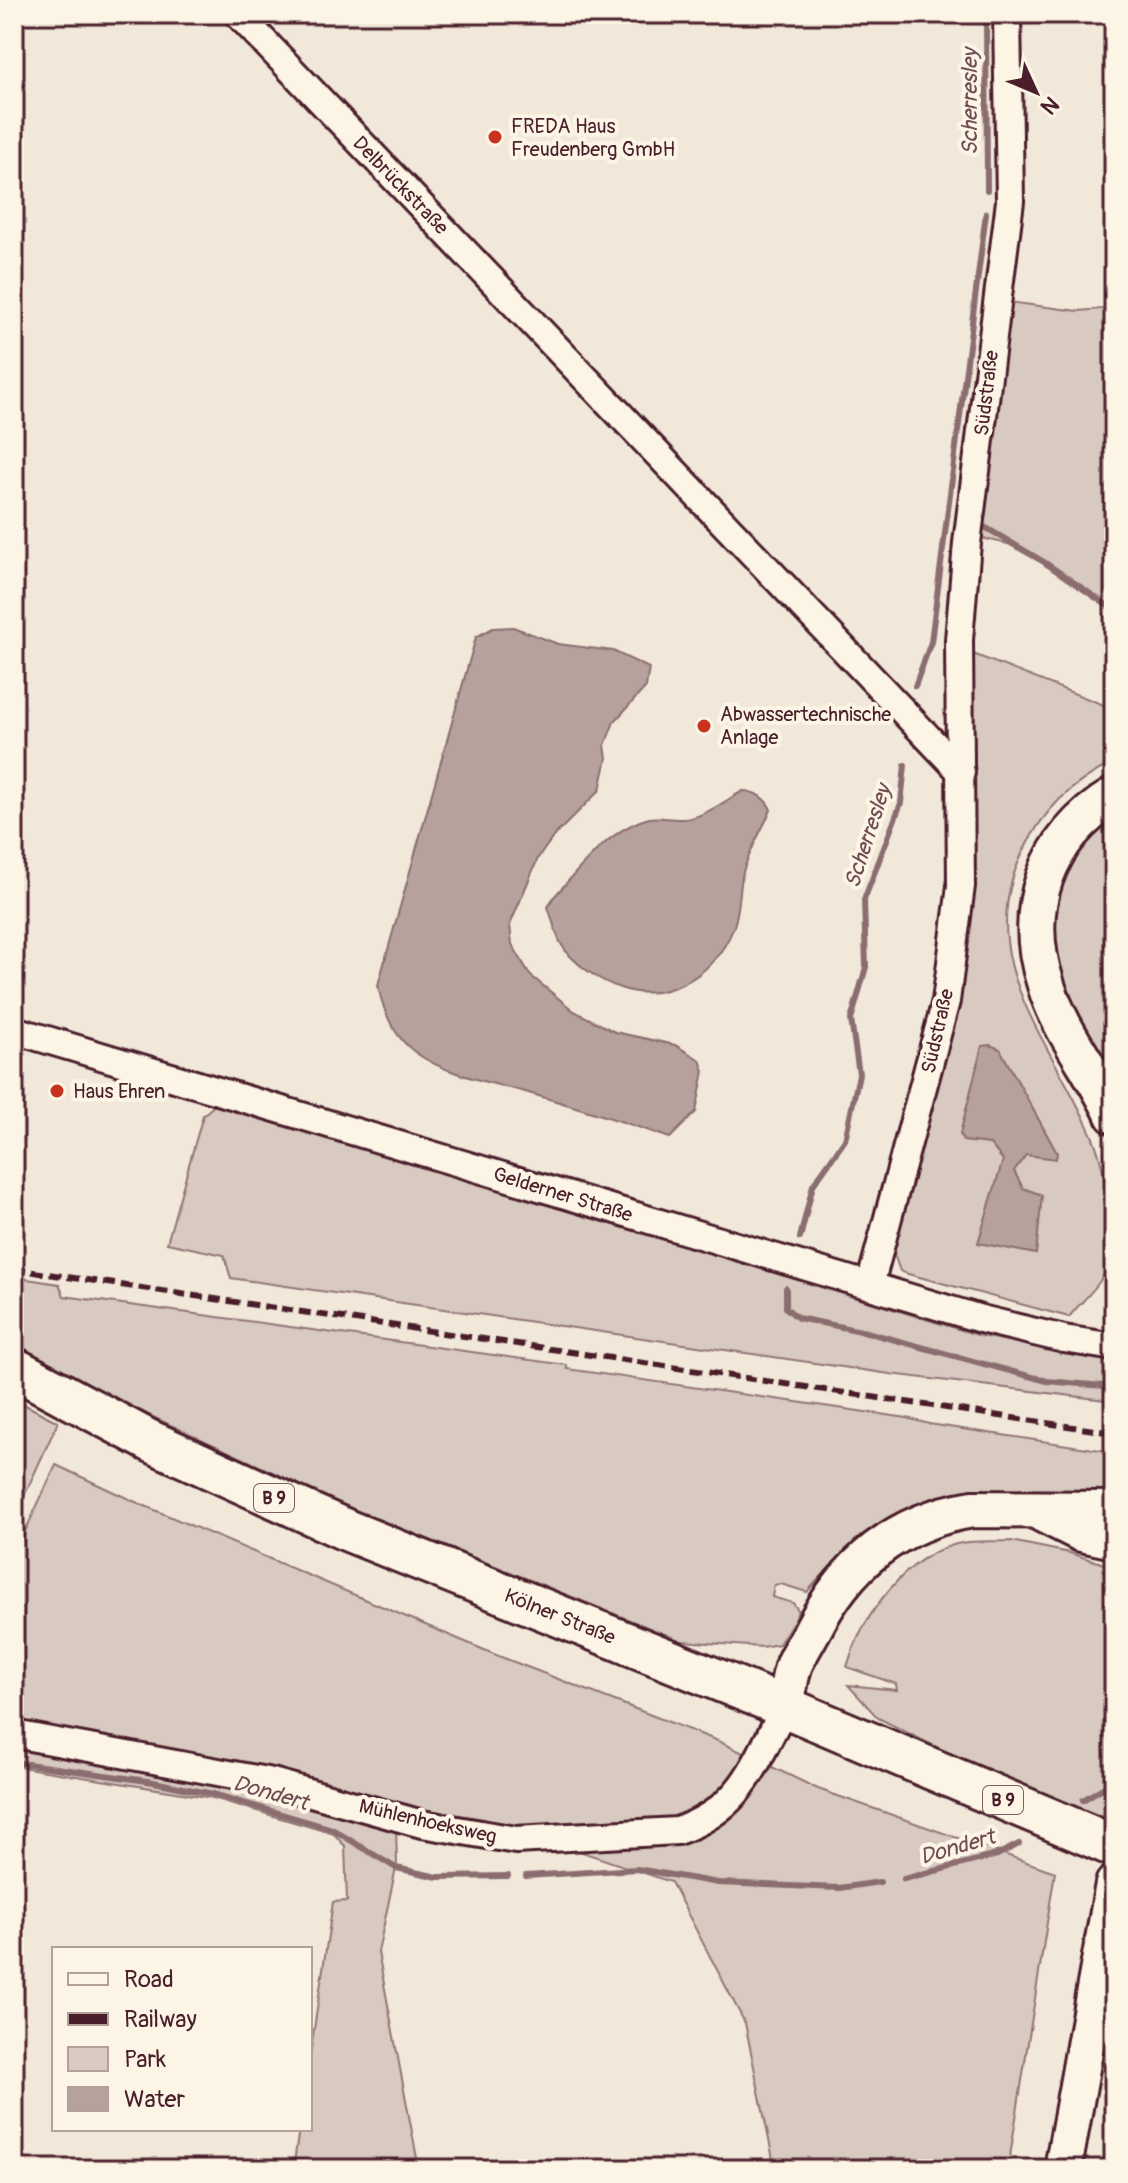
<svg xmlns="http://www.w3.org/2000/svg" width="1128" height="2183" font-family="Pangolin,sans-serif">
  <rect width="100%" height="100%" fill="#f1e8da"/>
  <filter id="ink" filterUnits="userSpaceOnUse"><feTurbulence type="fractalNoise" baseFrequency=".0125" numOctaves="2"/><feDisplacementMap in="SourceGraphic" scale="16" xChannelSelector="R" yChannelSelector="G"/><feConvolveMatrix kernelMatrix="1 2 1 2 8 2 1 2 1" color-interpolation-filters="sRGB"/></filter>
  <g filter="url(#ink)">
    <!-- green -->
    <g fill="#d8cac0" stroke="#917476" stroke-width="2">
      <polygon points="1008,302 1078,311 1114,308 1114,612 1044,564 1008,544 977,537"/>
      <path d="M968 652 1114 709V762C1071 783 1042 811 1022 854 971 962 1054 1044 1093 1138 1103 1162 1107 1189 1109 1215 1110 1232 1113 1253 1106 1269 1100 1287 1080 1302 1069 1317L908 1274 900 1271 894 1254 897 1232 937 1087 956 999Z"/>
      <polygon points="1114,809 1114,1092 1098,1065 1049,951 1056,877"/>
      <polygon points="217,1103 981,1336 1084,1356 1114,1360 1114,1401 890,1374 231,1278 224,1255 167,1243 203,1115"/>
      <path d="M14 1277 59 1284 64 1296 567 1365V1369L907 1418 929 1424 1114 1452V1486L1103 1493C1036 1493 956 1481 895 1514 860 1533 833 1563 807 1592L781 1584 774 1585 772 1597 793 1603 798 1610 796 1617 779 1644 762 1647 682 1641 353 1509 151 1416 14 1349Z"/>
      <polygon points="14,1399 58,1422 14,1518"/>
      <polygon points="56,1465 131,1500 496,1655 718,1741 818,1789 1055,1872 1008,2169 775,2169 745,2023 671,1882 484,1819 396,1805 165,1749 14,1724 14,1555"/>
      <path d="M1011 1541 1070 1553 1114 1567V1706L1108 1749 1114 1752V1824L1008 1783 878 1718 848 1685 897 1690 896 1684 847 1667C862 1616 906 1554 961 1543 976 1540 995 1542 1011 1541Z"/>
      <polygon points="14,1745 216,1781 396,1829 397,1863 378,1952 419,2169 293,2169 299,2129 310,2129 310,2056 333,1902 347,1901 345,1846 334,1834 213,1798 14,1766"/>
    </g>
    <!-- water -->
    <g fill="#b6a19c" stroke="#8b6d6f" stroke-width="2">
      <path d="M513 627 558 644 613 651 649 668 646 687 614 722 605 745 607 758 600 790 554 836 538 858 510 925 512 944 530 975 574 1011 615 1032 675 1045 700 1060 704 1071 696 1112 670 1138C622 1121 574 1106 525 1092 489 1082 447 1075 416 1053 393 1036 383 1012 378 985L476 637 493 628Z"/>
      <path d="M743 791C755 791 767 799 771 810 762 830 749 851 743 872 739 889 740 909 734 926 719 970 670 1004 623 989 601 982 571 963 560 942 555 931 552 918 548 907L553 898C579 870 604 835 640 821 657 814 666 820 682 819 702 819 726 800 743 791Z"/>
      <polygon points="990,1045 1000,1049 1057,1153 1056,1159 1026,1155 1014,1171 1023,1188 1042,1195 1036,1254 978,1243 1003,1160 990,1144 963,1141 960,1134 982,1046"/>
    </g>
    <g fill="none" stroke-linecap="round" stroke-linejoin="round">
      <!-- stream -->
      <g stroke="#8b6d6f" stroke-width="6">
        <polyline points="986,14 987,190"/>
        <polyline points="983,526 1044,562 1114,610"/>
        <polyline points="915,686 931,642 986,213"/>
        <polyline points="800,1238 813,1185 845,1140 859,1074 851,1020 866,967 864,900 901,803 905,765"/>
        <polyline points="786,1288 786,1308 798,1318 866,1332 1047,1381 1114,1387"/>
        <polyline points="14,1762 154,1782 213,1794 332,1829 396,1868 438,1877 508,1876"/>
        <polyline points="1083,1800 1114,1781"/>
        <polyline points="526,1876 637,1869 718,1883 839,1888 880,1882"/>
        <polyline points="904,1879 997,1855 1019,1844"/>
      </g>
      <!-- minor casing -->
      <g stroke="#4a1f2b" stroke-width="32">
        <g id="minor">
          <polyline points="238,14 961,772"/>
          <polyline points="14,1030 981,1319 1064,1339 1114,1347"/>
          <polyline points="870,1285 946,1001 961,886 959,640 967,543 1010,201 1007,14"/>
          <path d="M14 1734 272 1782 422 1824 516 1840 677 1831C744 1808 754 1764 785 1707"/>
        </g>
      </g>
      <!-- secondary casing -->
      <g stroke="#4a1f2b" stroke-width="42">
        <g id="secondary">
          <path d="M1114 796C1045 838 1021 909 1046 985 1060 1032 1094 1071 1114 1115"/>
          <polyline points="1043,1514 1081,1533 1114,1540"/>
          <path d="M785 1707C788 1693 789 1678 794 1664 799 1653 806 1642 812 1631 846 1564 896 1521 973 1509L1114 1510"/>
          <polyline points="1063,2169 1114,1884"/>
        </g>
      </g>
      <!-- primary casing -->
      <g stroke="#4a1f2b" stroke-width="46">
        <polyline id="primary" points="14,1368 150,1441 346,1530 785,1707 1114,1846"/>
      </g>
      <!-- minor -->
      <use href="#minor" stroke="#fcf5e5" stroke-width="26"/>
      <!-- secondary -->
      <use href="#secondary" stroke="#fcf5e5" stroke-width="36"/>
      <!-- primary -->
      <use href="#primary" stroke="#fcf5e5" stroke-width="40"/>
      <!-- rail -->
      <polyline stroke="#4a1f2b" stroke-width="6" stroke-dasharray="12 6" stroke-linecap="butt" points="14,1269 1114,1433"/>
    </g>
  </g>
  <!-- markers -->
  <g fill="#c8321e" stroke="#fcf5e5" stroke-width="3">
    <circle cx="495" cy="137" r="8"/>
    <circle cx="704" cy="726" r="8"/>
    <circle cx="57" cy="1091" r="8"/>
  </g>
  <g text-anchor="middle" stroke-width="8" stroke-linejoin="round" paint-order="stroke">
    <!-- shield labels -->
    <g fill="#fcf5e5" stroke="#7f5f63" stroke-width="2">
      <rect x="254" y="1484" width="40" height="28" rx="6"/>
      <rect x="983" y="1786" width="40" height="28" rx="6"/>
    </g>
    <g font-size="18" font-weight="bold" fill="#4a1f2b">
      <text x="274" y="1504">B 9</text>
      <text x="1003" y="1806">B 9</text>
    </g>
    <!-- poi labels -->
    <g font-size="20" fill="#4a1f2b" stroke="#fcf5e5" text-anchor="start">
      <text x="511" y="133">FREDA Haus<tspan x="511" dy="23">Freudenberg GmbH</tspan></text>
      <text x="720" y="721">Abwassertechnische<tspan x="720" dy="23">Anlage</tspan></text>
      <text x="73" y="1098">Haus Ehren</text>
    </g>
    <!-- street labels -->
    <g font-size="20" fill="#4a1f2b" stroke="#fcf5e5">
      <text transform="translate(401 185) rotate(46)" y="7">Delbrückstraße</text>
      <text transform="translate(986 393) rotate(-83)" y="7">Südstraße</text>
      <text transform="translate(937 1031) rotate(-77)" y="7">Südstraße</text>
      <text transform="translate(563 1194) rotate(17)" y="7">Gelderner Straße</text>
      <text transform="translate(560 1616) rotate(22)" y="7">Kölner Straße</text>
      <text transform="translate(428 1821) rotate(13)" y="7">Mühlenhoeksweg</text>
    </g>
    <!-- water labels -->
    <g font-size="22" font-style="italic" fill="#704c53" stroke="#fcf5e5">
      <text transform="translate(969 102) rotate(-90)" y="8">Scherresley</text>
      <text transform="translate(867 836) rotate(-72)" y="8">Scherresley</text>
      <text transform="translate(271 1792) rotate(16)" y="8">Dondert</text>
      <text transform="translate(957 1846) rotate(-16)" y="8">Dondert</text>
    </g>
  </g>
  <!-- margin -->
  <rect width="1128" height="2183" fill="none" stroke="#fcf5e5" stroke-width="48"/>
  <rect x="24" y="24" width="1080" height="2135" fill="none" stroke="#4a1f2b" stroke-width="3" filter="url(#ink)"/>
  <!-- legend -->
  <rect x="52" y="1947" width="260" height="184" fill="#fcf5e5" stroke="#b59f9b" stroke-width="2"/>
  <rect x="68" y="1973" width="40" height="12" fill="#fcf5e5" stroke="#b59f9b" stroke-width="2"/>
  <text x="124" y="1987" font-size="24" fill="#4a1f2b">Road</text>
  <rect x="68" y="2013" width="40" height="12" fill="#4a1f2b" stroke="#b59f9b" stroke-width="2"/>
  <text x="124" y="2027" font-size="24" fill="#4a1f2b">Railway</text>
  <rect x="68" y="2047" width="40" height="24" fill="#d8cac0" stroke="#b59f9b" stroke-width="2"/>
  <text x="124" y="2067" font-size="24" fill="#4a1f2b">Park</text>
  <rect x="68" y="2087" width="40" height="24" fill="#b6a19c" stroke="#b59f9b" stroke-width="2"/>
  <text x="124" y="2107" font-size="24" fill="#4a1f2b">Water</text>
  <!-- north arrow -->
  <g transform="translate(1036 92) rotate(134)" stroke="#fcf5e5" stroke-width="6" paint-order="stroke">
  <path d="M0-6L14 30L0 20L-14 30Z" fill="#4a1f2b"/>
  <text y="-12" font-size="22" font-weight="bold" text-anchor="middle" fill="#4a1f2b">N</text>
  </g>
</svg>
